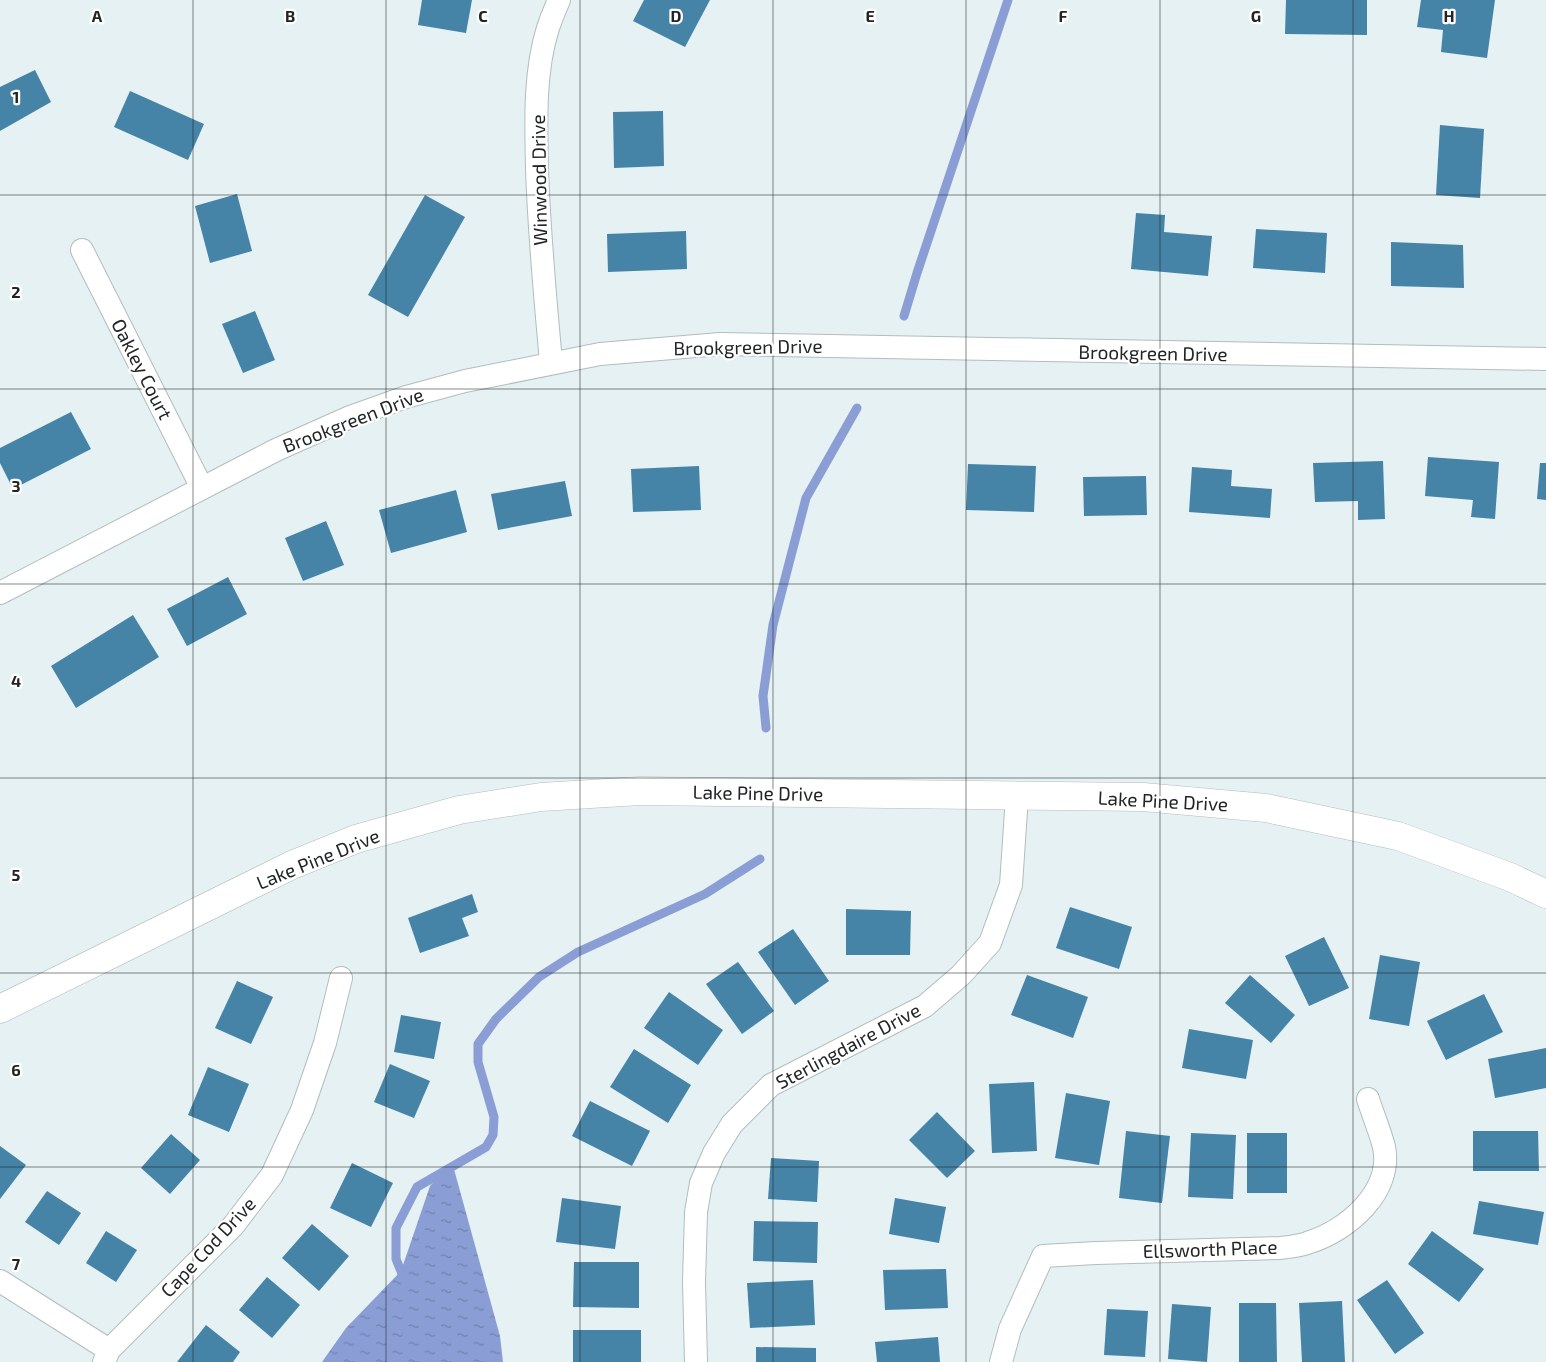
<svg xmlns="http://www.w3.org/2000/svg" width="1546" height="1362" font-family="'Exo 2',sans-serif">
  <defs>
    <pattern id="water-ripples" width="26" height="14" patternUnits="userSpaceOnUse" patternTransform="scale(1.25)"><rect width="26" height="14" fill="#8a9ed5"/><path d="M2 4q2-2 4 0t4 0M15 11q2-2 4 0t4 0" fill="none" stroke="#7081ad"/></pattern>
  </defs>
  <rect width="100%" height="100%" fill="#e5f1f2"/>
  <!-- water -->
  <polygon fill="url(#water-ripples)" points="452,1162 500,1336 503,1362 322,1362 346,1328 401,1271 430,1186"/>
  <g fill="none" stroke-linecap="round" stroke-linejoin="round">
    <!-- stream -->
    <g stroke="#8a9ed5" stroke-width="9">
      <polyline points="904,316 917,273 1008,0"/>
      <polyline points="766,728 763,696 773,625 806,498 857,408"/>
      <polyline points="405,1281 396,1259 396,1228 417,1187 486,1147 493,1135 494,1117 478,1062 478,1044 496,1019 539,977 578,952 705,894 760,859"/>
    </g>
  </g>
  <!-- building -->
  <g fill="#4583a7">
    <polygon points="422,0 472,0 466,33 418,25"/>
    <polygon points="644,0 710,0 685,47 633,21"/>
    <polygon points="1286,0 1367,0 1367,35 1285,34"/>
    <polygon points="1421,0 1495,0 1487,58 1441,52 1443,30 1417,27"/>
    <polygon points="35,70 51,102 0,131 0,87"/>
    <polygon points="130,91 204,124 188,160 114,127"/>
    <polygon points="663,111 664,166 614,168 613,112"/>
    <polygon points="1440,125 1484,129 1480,198 1436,195"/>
    <polygon points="237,194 252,251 210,263 195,206"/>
    <polygon points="425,195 465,217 408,317 368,295"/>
    <polygon points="1136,213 1165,215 1164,232 1212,236 1208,276 1131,269"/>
    <polygon points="1256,229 1327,233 1325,273 1253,268"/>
    <polygon points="686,231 687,269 608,272 607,234"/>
    <polygon points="1391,242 1463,245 1464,288 1391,286"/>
    <polygon points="255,311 275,360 243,373 222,324"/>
    <polygon points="71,412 91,449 13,489 0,463 0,448"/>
    <polygon points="1428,457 1499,462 1495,519 1471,517 1473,500 1425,496"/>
    <polygon points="1383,461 1385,519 1358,520 1358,501 1315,502 1313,463"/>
    <polygon points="1540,463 1546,463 1546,500 1537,499"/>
    <polygon points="968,464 1036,466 1034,512 966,510"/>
    <polygon points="699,466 701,510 633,512 631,469"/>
    <polygon points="1192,467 1232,470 1231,486 1272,489 1270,518 1189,512"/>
    <polygon points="1146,476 1147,515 1084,516 1083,477"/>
    <polygon points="565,481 572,516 498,530 491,494"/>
    <polygon points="456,490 467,532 391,553 379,510"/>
    <polygon points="326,521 344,565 303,581 285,538"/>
    <polygon points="228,577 247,614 187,646 167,609"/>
    <polygon points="133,615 159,657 76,708 51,666"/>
    <polygon points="472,894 478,912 462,918 469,936 420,953 408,918"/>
    <polygon points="1070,907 1132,927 1119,969 1056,948"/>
    <polygon points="846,909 911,911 910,955 846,955"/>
    <polygon points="793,929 829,981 795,1005 758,952"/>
    <polygon points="1324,937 1349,988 1309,1006 1285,956"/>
    <polygon points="1380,955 1420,962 1409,1026 1369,1019"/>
    <polygon points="738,962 774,1011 742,1034 706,984"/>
    <polygon points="1027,975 1088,997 1073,1038 1011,1015"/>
    <polygon points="1250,975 1295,1015 1271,1043 1225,1003"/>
    <polygon points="237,981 273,997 251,1044 215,1028"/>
    <polygon points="669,992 723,1030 698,1065 644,1028"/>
    <polygon points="1484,994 1503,1032 1446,1060 1427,1021"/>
    <polygon points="401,1015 441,1022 434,1059 394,1052"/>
    <polygon points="1189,1029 1253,1040 1246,1079 1182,1068"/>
    <polygon points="1546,1048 1546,1088 1495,1098 1488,1059"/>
    <polygon points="634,1049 691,1085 668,1123 610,1087"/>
    <polygon points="390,1064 430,1081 414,1118 374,1102"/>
    <polygon points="208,1067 249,1084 229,1132 188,1115"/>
    <polygon points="1034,1082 1037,1151 992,1153 989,1084"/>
    <polygon points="1066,1093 1110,1101 1099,1165 1055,1158"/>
    <polygon points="590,1101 650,1131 632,1166 572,1136"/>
    <polygon points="937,1112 975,1151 947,1178 909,1140"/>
    <polygon points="1126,1131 1170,1136 1162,1203 1119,1198"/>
    <polygon points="1473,1131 1538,1131 1539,1171 1473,1171"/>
    <polygon points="1191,1133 1236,1135 1233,1199 1188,1197"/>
    <rect x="1247" y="1133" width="40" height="60"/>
    <polygon points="171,1134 200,1160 170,1194 141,1168"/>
    <polygon points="0,1146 26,1165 0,1199"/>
    <polygon points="771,1158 819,1161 817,1202 768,1199"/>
    <polygon points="352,1163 393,1183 371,1227 330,1208"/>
    <polygon points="47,1191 81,1213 59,1245 25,1222"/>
    <polygon points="562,1198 621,1206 615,1249 556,1242"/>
    <polygon points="895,1198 946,1207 939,1243 889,1234"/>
    <polygon points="1479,1201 1544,1212 1538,1245 1473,1234"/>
    <polygon points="754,1221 818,1222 817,1263 753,1261"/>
    <polygon points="312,1224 349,1256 319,1291 282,1258"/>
    <polygon points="106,1231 137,1250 116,1282 86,1263"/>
    <polygon points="1432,1231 1484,1269 1459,1302 1408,1264"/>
    <polygon points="574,1262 639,1262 639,1308 573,1307"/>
    <polygon points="946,1269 948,1308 885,1310 883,1270"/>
    <polygon points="267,1277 300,1305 272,1338 239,1310"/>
    <polygon points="813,1280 815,1325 750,1328 747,1283"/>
    <polygon points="1387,1280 1424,1333 1395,1354 1357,1300"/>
    <polygon points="1342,1301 1345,1362 1302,1362 1299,1303"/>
    <polygon points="1239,1303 1276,1303 1277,1362 1239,1362"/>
    <polygon points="1172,1304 1211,1307 1207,1362 1168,1359"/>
    <polygon points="1107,1309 1148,1311 1145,1357 1104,1355"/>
    <polygon points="206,1325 240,1352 233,1362 177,1362"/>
    <rect x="573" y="1330" width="68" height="32"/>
    <polygon points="938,1337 940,1362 877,1362 875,1342"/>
    <polygon points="756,1347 816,1348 816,1362 756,1362"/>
  </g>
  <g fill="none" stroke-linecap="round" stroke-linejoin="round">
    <!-- minor casing -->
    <g stroke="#b2bdbe" stroke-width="24">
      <g id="minor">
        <polyline points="82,250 202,488"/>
        <path d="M551 362C545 297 539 233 537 168 536 123 534 72 548 28 551 19 555 9 559 0"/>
        <polyline points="0,593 276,450 350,417 406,397 465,381 600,354 720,344 1546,359"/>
        <polyline points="0,1281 109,1350"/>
        <polyline points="104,1362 109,1350 233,1226 272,1175 302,1110 325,1043 341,978"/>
        <polyline points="696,1362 694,1282 696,1212 701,1183 714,1153 732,1124 771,1085 925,1006 961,975 990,943 1011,885 1017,796"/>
        <path d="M1001 1362 1010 1329 1043 1256 1096 1253 1280 1248C1290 1247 1301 1246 1310 1242 1348 1230 1393 1191 1384 1147 1380 1131 1373 1115 1368 1099"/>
      </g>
    </g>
    <!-- tertiary casing -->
    <g stroke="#b2bdbe" stroke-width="29">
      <polyline id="tertiary" points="0,1009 292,865 356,839 459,810 541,797 640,791 1143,797 1266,808 1398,836 1510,877 1546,894"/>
    </g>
    <!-- minor -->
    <use href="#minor" stroke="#fff" stroke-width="22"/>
    <!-- tertiary -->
    <use href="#tertiary" stroke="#fff" stroke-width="28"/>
  </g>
  <!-- grid -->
  <path fill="none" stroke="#212525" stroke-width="1" stroke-opacity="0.55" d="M193 0V1362M386 0V1362M580 0V1362M773 0V1362M966 0V1362M1160 0V1362M1353 0V1362M0 195H1546M0 389H1546M0 584H1546M0 778H1546M0 973H1546M0 1167H1546"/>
  <g text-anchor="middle" stroke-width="4.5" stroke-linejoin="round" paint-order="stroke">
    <!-- street labels -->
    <g font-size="19" fill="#212525" stroke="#fff">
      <text transform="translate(539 180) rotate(-91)" y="7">Winwood Drive</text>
      <text transform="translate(748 347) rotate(-1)" y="7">Brookgreen Drive</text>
      <text transform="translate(1153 353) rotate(1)" y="7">Brookgreen Drive</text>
      <text transform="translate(142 369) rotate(63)" y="7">Oakley Court</text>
      <text transform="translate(353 420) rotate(-21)" y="7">Brookgreen Drive</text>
      <text transform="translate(758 793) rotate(1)" y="7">Lake Pine Drive</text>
      <text transform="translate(1163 801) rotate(3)" y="7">Lake Pine Drive</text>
      <text transform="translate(318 859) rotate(-22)" y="7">Lake Pine Drive</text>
      <text transform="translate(848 1046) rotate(-28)" y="7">Sterlingdaire Drive</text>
      <text transform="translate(208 1247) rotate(-47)" y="7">Cape Cod Drive</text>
      <text transform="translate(1210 1249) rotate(-2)" y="7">Ellsworth Place</text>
    </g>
  </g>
  <g font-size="16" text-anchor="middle" font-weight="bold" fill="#212525" stroke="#fff" stroke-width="4.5" stroke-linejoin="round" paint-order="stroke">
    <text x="97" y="22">A</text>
    <text x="290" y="22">B</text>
    <text x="483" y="22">C</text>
    <text x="676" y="22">D</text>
    <text x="870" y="22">E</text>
    <text x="1063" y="22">F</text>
    <text x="1256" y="22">G</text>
    <text x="1449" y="22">H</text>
    <text x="16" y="103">1</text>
    <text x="16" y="298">2</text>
    <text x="16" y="492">3</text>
    <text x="16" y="687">4</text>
    <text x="16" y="881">5</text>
    <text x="16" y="1076">6</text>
    <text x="16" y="1270">7</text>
  </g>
</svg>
